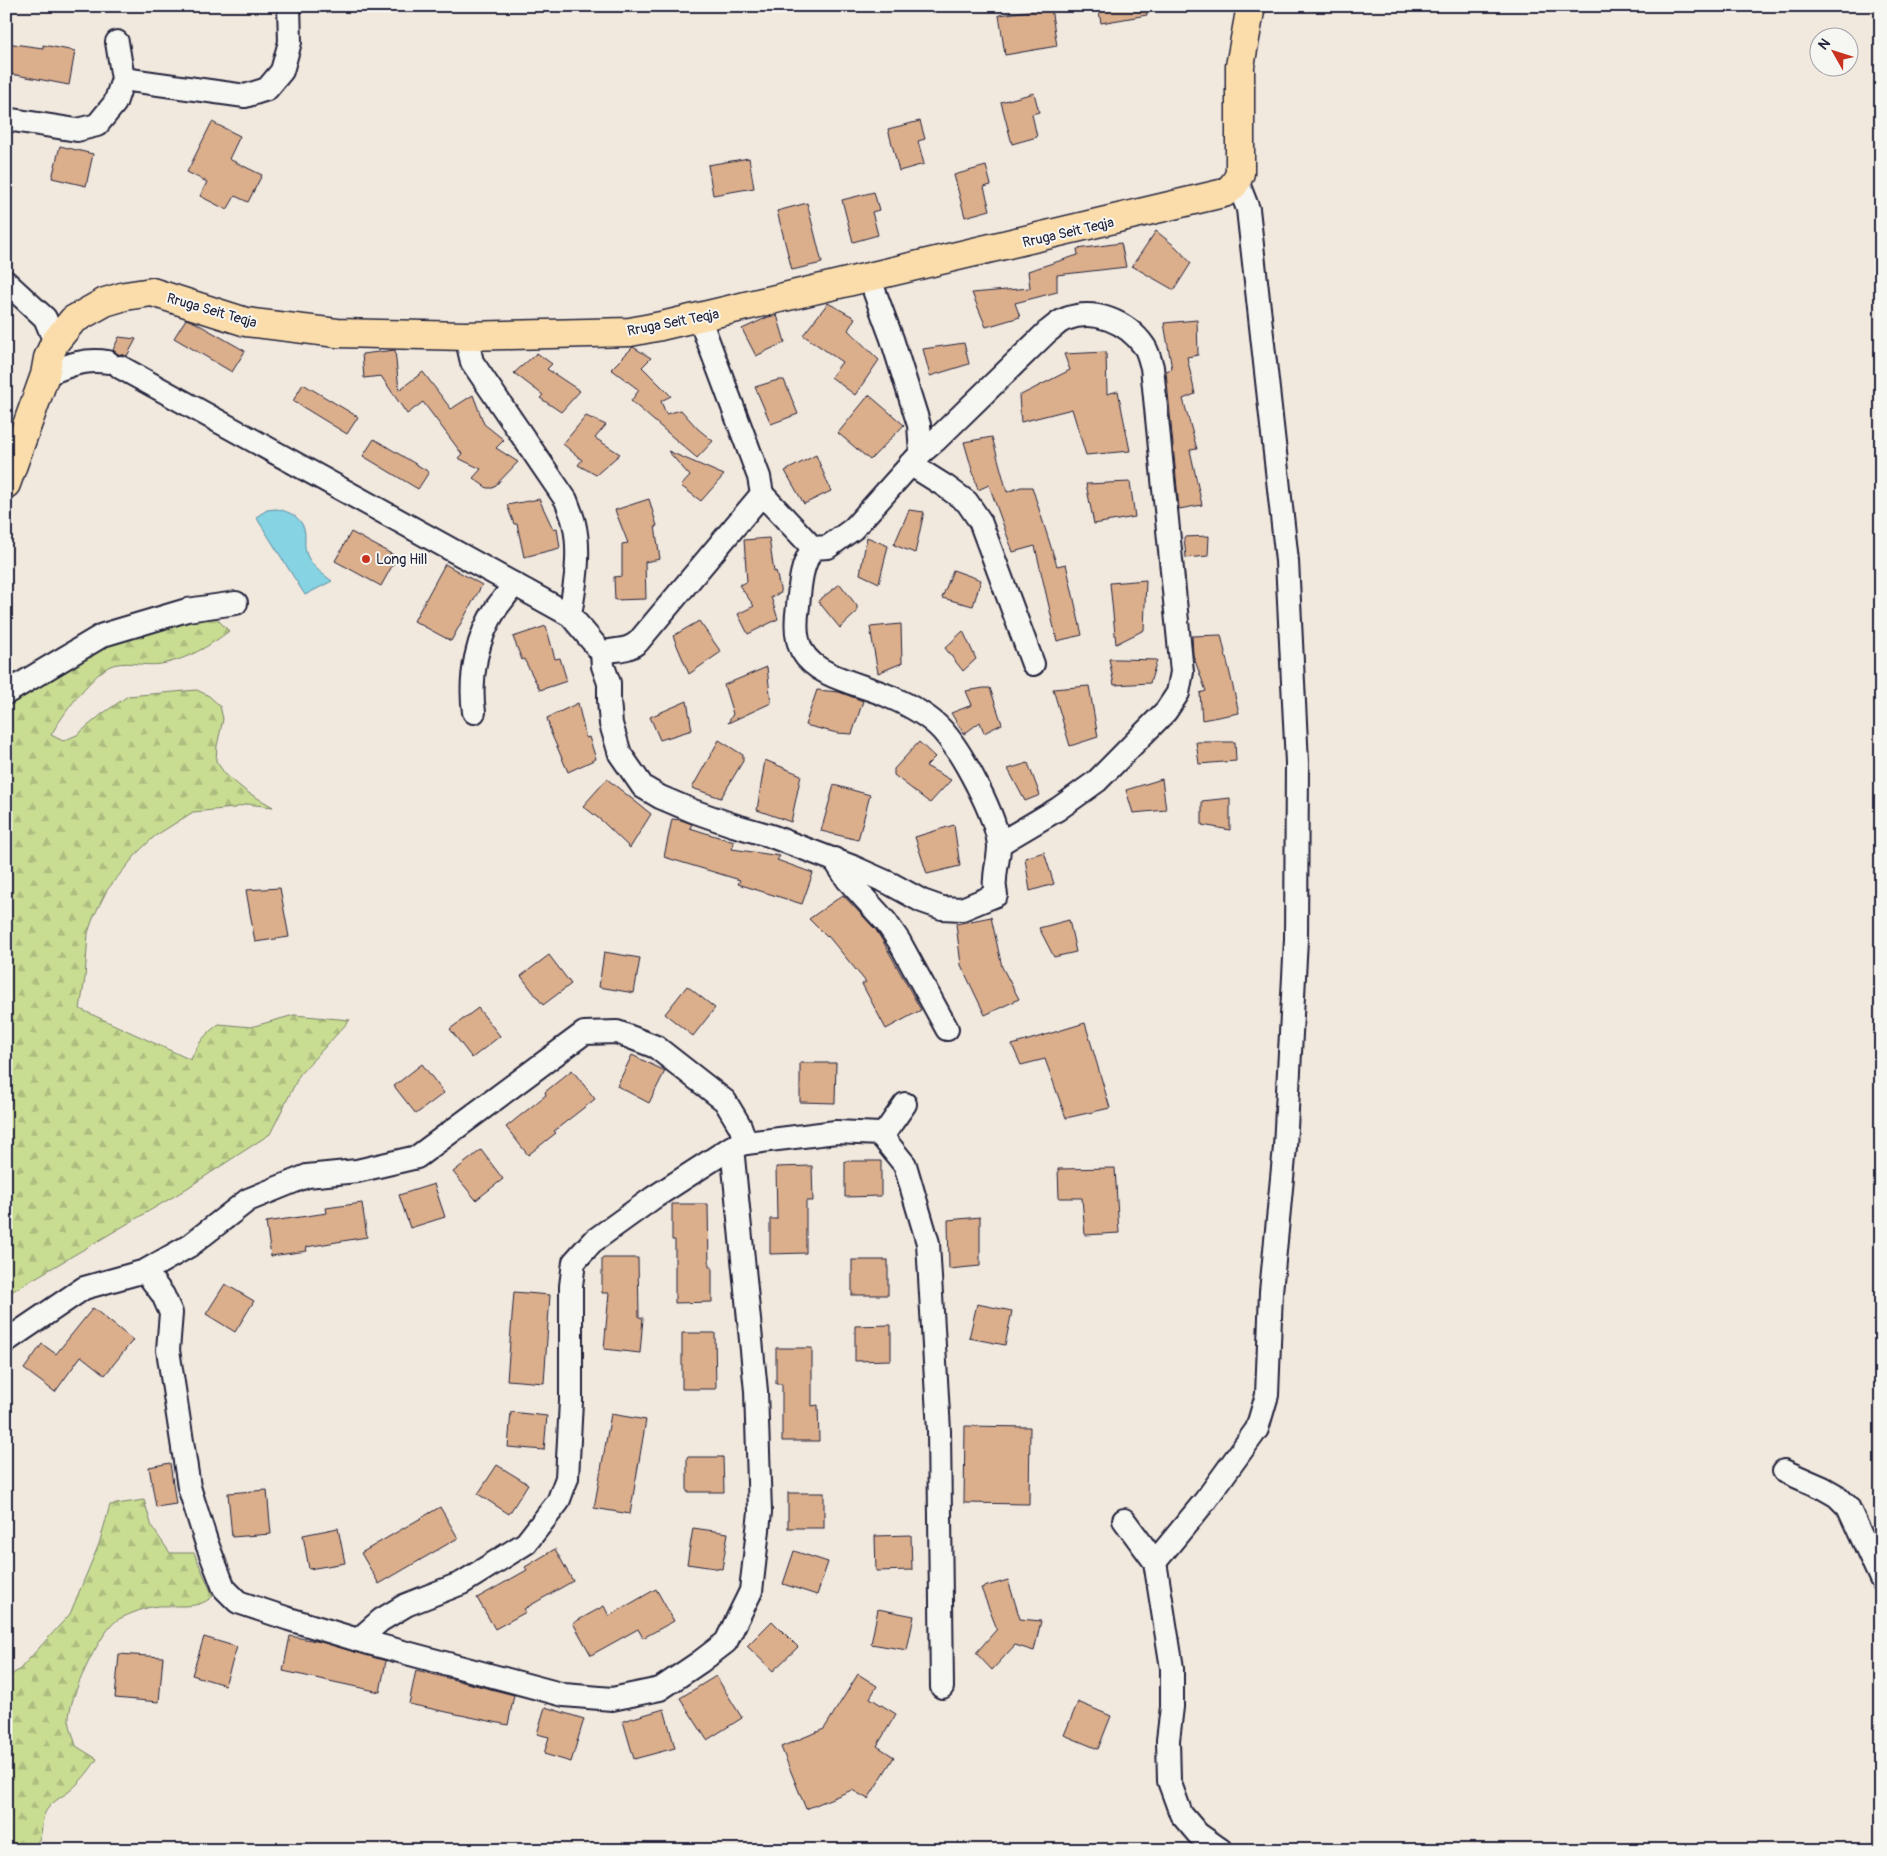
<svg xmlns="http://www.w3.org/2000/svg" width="1887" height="1856" font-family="Pangolin,sans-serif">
  <defs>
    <pattern id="forest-firs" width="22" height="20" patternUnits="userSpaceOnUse" patternTransform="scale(1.25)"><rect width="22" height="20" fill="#c9dd92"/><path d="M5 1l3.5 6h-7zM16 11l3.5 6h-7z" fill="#acbd7f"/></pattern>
  </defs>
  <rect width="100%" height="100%" fill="#f1e8de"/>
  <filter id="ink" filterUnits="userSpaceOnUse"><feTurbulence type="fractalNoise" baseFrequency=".02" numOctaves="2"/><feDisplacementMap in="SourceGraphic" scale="10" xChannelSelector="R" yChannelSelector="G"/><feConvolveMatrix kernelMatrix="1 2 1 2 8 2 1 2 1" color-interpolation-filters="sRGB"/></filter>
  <g filter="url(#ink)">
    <!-- forest -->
    <g fill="url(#forest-firs)" stroke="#768066">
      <path d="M214 616 229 631C210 646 186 660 161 664 144 667 123 659 108 667 88 680 63 714 51 735L63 741 77 735 102 714 128 696 197 690 209 696 220 706 223 719 217 746 216 761 225 774 247 792 273 807 247 804 234 808 193 812 155 836 139 851 107 890 93 918 88 933 85 978 80 1009 191 1060C197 1044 205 1034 219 1024L251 1027 294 1015 350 1020 300 1074 270 1134 178 1194 6 1295V703L107 643 135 633Z"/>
      <path d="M144 1500 152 1527 170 1553H194L213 1596C196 1612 173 1603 151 1607 144 1608 121 1617 116 1621 99 1634 68 1699 69 1720 70 1728 74 1738 76 1746L97 1759C90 1770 82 1780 72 1789 63 1797 49 1802 44 1815 40 1827 45 1841 29 1849 24 1852 13 1850 6 1850V1678L19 1670 70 1614 99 1544 110 1505Z"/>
    </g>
    <!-- water -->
    <path fill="#85d3e3" stroke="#5d8ca0" d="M276 509C290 511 305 519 305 536 305 544 304 551 309 559 314 568 324 575 332 581L305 595 256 517 267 510Z"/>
    <!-- building -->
    <g fill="#dbae8c" stroke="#22223b">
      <polygon points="1098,6 1146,6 1147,15 1101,23"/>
      <polygon points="1051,8 1057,46 1005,55 999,15"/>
      <polygon points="6,43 43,48 43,45 75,51 69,85 6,73"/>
      <polygon points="1034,93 1039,112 1032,114 1037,137 1012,144 1001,102"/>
      <polygon points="920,121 925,139 918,141 924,164 899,171 888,129"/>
      <polygon points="212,122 240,136 229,159 262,175 248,202 235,196 227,210 200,196 207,182 187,172"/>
      <polygon points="60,146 93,154 86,186 52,178"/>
      <polygon points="749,158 754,188 713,195 708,165"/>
      <polygon points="986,166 991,185 984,187 990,210 965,217 954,175"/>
      <polygon points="874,192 879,210 872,212 878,235 853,242 842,200"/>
      <polygon points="807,203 822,263 792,270 777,211"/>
      <polygon points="1156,231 1176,247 1191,263 1174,290 1132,266"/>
      <polygon points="1121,243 1126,267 1057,275 1057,292 1015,303 1020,317 986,327 972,293 1030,288 1028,271 1078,255 1077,249"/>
      <polygon points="828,303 855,318 848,330 879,360 855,395 831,377 842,362 803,335"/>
      <polygon points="777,315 785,342 756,356 742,329 768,317"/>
      <polygon points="186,319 196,323 245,351 232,372 174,338"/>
      <polygon points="1197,320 1198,355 1187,357 1195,394 1183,399 1197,449 1190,450 1202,505 1179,509 1166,371 1172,369 1164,323"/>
      <polygon points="119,337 136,339 127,356 118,354 113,350"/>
      <polygon points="964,343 969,364 930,376 923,349"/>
      <polygon points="633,347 651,358 642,367 671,396 661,401 666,414 681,410 698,429 713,441 697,458 631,401 639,390 611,369"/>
      <polygon points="395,350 399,390 423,372 451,409 473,395 484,424 504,440 496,448 518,462 493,488 487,488 473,478 481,469 458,458 462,454 423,402 407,414 381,376 364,378 362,354"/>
      <polygon points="1106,352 1107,394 1118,391 1130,451 1086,455 1072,409 1021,422 1019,396 1070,370 1064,354"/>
      <polygon points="537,353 552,364 547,369 580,391 561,412 540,398 543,395 514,373"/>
      <polygon points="778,380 784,380 798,414 771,424 755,387"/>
      <polygon points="303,384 358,417 347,434 293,401"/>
      <polygon points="869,395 904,425 870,460 838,433"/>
      <polygon points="586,416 606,425 595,438 620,454 596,475 578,465 582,460 563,444"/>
      <polygon points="992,437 1007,492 1021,487 1032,487 1057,566 1066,564 1082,635 1057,641 1035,546 1013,552 989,485 978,490 964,442"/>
      <polygon points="374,439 429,472 418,489 363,456"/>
      <polygon points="668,451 724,475 701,501 681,486 690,476"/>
      <polygon points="816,455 831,491 804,504 785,471"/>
      <polygon points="1130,482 1135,517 1094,524 1086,484"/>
      <polygon points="539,499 553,529 557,528 560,548 524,557 517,524 514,524 507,505"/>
      <polygon points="649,499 657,526 655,526 660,559 645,562 646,599 615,600 614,577 622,576 622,544 628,543 615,510"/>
      <polygon points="909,510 924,512 915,553 894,545"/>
      <polygon points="351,532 397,557 381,586 335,561"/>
      <polygon points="1209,536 1208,556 1186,558 1184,537"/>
      <polygon points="867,537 888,546 879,583 860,574"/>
      <polygon points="769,538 774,572 776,571 781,593 771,597 778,619 748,634 738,614 754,606 739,585 747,582 744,540"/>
      <polygon points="445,564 482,585 451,641 414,621"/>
      <polygon points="953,570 981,580 973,606 942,598"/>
      <polygon points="1146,580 1144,630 1116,644 1110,583"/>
      <polygon points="840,584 857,606 857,612 840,628 818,601"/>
      <polygon points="699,621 721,652 689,674 673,636"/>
      <polygon points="901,624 902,663 878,673 870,627"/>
      <polygon points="546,626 555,659 560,658 567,681 540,690 524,659 522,660 513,637"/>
      <polygon points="963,631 976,659 963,671 945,648"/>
      <polygon points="1221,635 1239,713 1202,720 1200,693 1206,691 1193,655 1192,636"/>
      <polygon points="1109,659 1119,659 1157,660 1150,683 1114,685"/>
      <polygon points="767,667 771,703 728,723 733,714 724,685"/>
      <polygon points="1089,686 1098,737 1070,746 1053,689"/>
      <polygon points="984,688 990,688 1002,724 984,733 980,722 964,734 951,713 972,705 966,691"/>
      <polygon points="817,690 839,692 863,701 852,734 837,733 805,725"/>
      <polygon points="687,701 692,730 660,740 650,717"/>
      <polygon points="578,703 586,738 589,737 596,759 568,772 551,733 547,718"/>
      <polygon points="719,740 743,755 743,761 721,798 692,788"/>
      <polygon points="919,742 935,757 926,766 951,780 930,803 894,775 894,769"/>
      <polygon points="1196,742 1235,742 1236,761 1199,764"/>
      <polygon points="765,760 801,775 791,822 757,810"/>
      <polygon points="1028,763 1040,795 1025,801 1008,769"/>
      <polygon points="607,779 651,814 630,848 602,821 583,806"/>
      <polygon points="1162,779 1166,810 1133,813 1126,790"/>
      <polygon points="834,785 870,795 858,840 821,831"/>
      <polygon points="1230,798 1230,830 1202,825 1202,801"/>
      <polygon points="672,819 681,820 692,824 690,828 734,842 732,849 780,856 777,860 813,873 802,904 738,884 740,880 664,857"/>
      <polygon points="954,825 960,866 927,874 915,837"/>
      <polygon points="1044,852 1054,884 1030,891 1025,858"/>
      <polygon points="280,888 289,937 255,942 246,890"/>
      <polygon points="843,895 876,930 884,943 921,1010 886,1029 862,984 866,982 828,936 827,937 809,919"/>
      <polygon points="991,917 1002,967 1019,999 985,1015 961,965 956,924"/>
      <polygon points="1069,920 1076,952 1054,957 1039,928"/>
      <polygon points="604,952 640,958 634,993 599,987"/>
      <polygon points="549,955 571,984 543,1005 521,976"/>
      <polygon points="687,986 715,1008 693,1036 665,1014"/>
      <polygon points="478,1008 500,1036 472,1058 450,1029"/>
      <polygon points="1085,1023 1110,1108 1066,1118 1045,1059 1021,1065 1012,1045"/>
      <polygon points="632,1055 665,1071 649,1103 617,1086"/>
      <polygon points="800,1063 836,1063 835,1103 800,1102"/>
      <polygon points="422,1064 444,1093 416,1114 394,1086"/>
      <polygon points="572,1070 595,1099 554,1131 556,1133 528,1155 506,1127 546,1095 545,1092"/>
      <polygon points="481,1150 503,1179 476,1200 453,1172"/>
      <polygon points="845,1161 881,1161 881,1196 845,1197"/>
      <polygon points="812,1166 813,1201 806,1201 806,1253 770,1254 770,1219 777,1219 776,1167"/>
      <polygon points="1115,1168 1119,1233 1085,1235 1082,1198 1059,1198 1058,1169"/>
      <polygon points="434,1184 445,1217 410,1228 399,1195"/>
      <polygon points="362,1203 367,1237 306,1247 307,1251 271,1256 266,1222 327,1213 326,1208"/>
      <polygon points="672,1204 708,1204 709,1267 712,1267 712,1302 675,1303 675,1240 672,1240"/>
      <polygon points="980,1217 980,1266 949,1269 948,1220"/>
      <polygon points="602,1258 638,1258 639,1317 643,1318 640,1353 604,1349 609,1293 602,1293"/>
      <rect x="852" y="1260" width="36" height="35"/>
      <polygon points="225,1284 254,1301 235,1332 206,1314"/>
      <polygon points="514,1292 550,1295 544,1383 507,1380"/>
      <polygon points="977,1304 1012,1311 1005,1345 969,1338"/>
      <polygon points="93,1308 133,1340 105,1375 81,1356 55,1392 24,1369 42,1344 56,1354"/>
      <polygon points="891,1325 891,1360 855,1361 855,1326"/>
      <polygon points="682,1333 715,1333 716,1389 682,1389"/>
      <polygon points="776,1348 812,1348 812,1406 818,1405 819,1441 782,1441 782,1384 776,1384"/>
      <polygon points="511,1412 547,1416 544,1450 508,1447"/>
      <polygon points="611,1414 646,1420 630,1514 594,1508"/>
      <polygon points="965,1426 1030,1427 1029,1504 964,1503"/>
      <polygon points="687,1457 723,1457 724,1492 687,1492"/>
      <polygon points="170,1463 176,1504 156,1507 149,1467"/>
      <polygon points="497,1465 528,1484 509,1514 478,1494"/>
      <polygon points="267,1490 271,1534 232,1537 228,1493"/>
      <rect x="788" y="1493" width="36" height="35"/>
      <polygon points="440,1507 458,1538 379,1584 361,1553"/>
      <polygon points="338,1528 345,1563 309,1569 303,1535"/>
      <polygon points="693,1528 728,1533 722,1569 687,1564"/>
      <polygon points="911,1535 912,1570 876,1571 875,1536"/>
      <polygon points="555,1549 573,1581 524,1609 526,1612 495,1629 477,1598 527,1570 525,1567"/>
      <polygon points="794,1551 828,1562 817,1595 783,1584"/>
      <polygon points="1008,1580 1020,1619 1041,1621 1034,1651 1015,1645 992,1670 976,1653 997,1629 981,1588"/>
      <polygon points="656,1589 674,1621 643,1638 638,1629 591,1655 573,1623 604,1606 609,1616"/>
      <polygon points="878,1609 914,1616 907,1650 871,1644"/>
      <polygon points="772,1621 798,1647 773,1671 747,1646"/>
      <polygon points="290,1636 321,1642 386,1661 380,1692 283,1671"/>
      <polygon points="204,1637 237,1647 225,1685 192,1675"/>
      <polygon points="119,1654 163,1657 159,1702 115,1698"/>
      <polygon points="416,1670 514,1695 508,1725 409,1704"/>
      <polygon points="858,1674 877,1686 870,1698 896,1714 877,1746 894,1757 868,1799 852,1790 806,1809 781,1747 824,1729"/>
      <polygon points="716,1676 742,1718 707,1740 680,1698"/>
      <polygon points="1078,1702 1111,1716 1098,1749 1064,1735"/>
      <polygon points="545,1707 584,1719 571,1762 544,1754 549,1737 537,1734"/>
      <polygon points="664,1709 675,1748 634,1759 623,1721"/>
    </g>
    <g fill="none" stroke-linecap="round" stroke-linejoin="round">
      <!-- minor casing -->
      <g stroke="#22223b" stroke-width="26">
        <g id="minor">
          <polyline points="123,79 245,96 267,89 282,71 290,42 289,6"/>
          <polyline points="6,119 77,130 97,125 115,103 123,79 117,42"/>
          <polyline points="6,282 45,318 55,342"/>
          <path d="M466 336 472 362 566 500C569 508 572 515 574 523 581 552 575 586 570 615"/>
          <path d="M120 367 570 615 602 653 603 666 609 683V700L611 724 620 754 643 787 660 797 693 811 733 825 771 836 853 867 891 884 922 901 942 908 962 909 996 895C995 890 994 885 995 880 995 868 999 859 999 846 997 817 962 752 942 730 928 715 907 704 888 696 862 684 817 678 802 651 795 638 796 619 798 606 800 585 801 565 813 548L762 494"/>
          <path d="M45 375C67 366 83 358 108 362"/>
          <path d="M921 453 935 441 1047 332C1053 328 1059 321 1066 319 1095 308 1127 322 1144 346 1148 351 1150 361 1152 367L1182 672 1178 693 1166 711 1097 781 1058 809 999 844"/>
          <polyline points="910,464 945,486 967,502 980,521 1033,664"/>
          <polyline points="813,548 828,547 853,529 921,453 919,425 892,339 875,293"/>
          <path d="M602 653C617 648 626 652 638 642L762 494 759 477 699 317"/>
          <polyline points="6,693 103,635 187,610 236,603"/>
          <path d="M474 712C469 677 477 636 497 607 503 599 509 592 514 584"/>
          <polyline points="834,859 847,879 886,922 899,941 947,1029"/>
          <polyline points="880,1134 905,1165 928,1243 939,1431 942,1687"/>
          <polyline points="732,1147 756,1391 760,1512 751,1591 726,1642 700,1662 660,1689 612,1699 564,1695 358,1640 381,1620 406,1605 462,1583 526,1543 558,1502 567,1478 571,1401 571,1286 574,1262 592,1242 653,1198 732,1147 746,1143 836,1132 880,1134 886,1131 905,1104"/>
          <polyline points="145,1271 163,1295 171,1313 168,1350 189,1487 207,1544 224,1588 238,1602 289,1619 358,1640"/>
          <polyline points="6,1341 84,1288 145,1271 189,1246 248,1200 307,1176 357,1171 417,1157 584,1033 617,1032 656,1047 725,1101 740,1126 746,1143"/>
          <polyline points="1784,1471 1823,1488 1837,1496 1848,1507 1881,1579"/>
          <polyline points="1124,1520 1155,1562 1172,1668 1172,1707 1168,1740 1169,1781 1181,1814 1198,1834 1221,1850"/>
          <polyline points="1155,1562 1205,1501 1257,1429 1267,1395 1271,1292 1285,1147 1296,939 1297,763 1287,561 1248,209 1237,181"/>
        </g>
      </g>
      <!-- major casing -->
      <g stroke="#22223b" stroke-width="31">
        <path id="major" d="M6 484 45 375 48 358 55 342 73 320 105 302 125 296 152 292 246 322 337 333 466 336 630 332 661 326 1224 193C1233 188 1237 182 1240 173V66L1251 6"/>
      </g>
      <!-- minor -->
      <use href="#minor" stroke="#f6f6f2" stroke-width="22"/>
      <!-- major -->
      <use href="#major" stroke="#faddab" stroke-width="28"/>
    </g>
  </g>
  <!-- markers -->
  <circle fill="#c8321e" stroke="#f6f6f2" stroke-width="2" cx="366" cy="559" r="5"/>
  <g text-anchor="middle" stroke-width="4" stroke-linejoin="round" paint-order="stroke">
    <!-- street labels -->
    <g font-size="14" fill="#22223b" stroke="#f6f6f2">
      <text transform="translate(1068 232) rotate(-13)" y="5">Rruga Seit Teqja</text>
      <text transform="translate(212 310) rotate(16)" y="5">Rruga Seit Teqja</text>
      <text transform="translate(673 322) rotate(-11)" y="5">Rruga Seit Teqja</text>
    </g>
    <!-- poi labels -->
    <g font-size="14" fill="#22223b" stroke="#f6f6f2" text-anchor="start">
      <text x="376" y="564">Long Hill</text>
    </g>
  </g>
  <!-- margin -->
  <rect width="1887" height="1856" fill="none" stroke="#f6f6f2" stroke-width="25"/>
  <rect x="12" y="12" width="1862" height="1831" fill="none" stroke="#22223b" stroke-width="2" filter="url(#ink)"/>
  <!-- north arrow -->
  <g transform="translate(1834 52) rotate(309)"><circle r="24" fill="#f6f6f2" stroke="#a1a1a9"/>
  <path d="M0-4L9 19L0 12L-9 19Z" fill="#c8321e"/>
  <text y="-8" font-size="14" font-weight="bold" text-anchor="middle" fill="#22223b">N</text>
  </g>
</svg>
